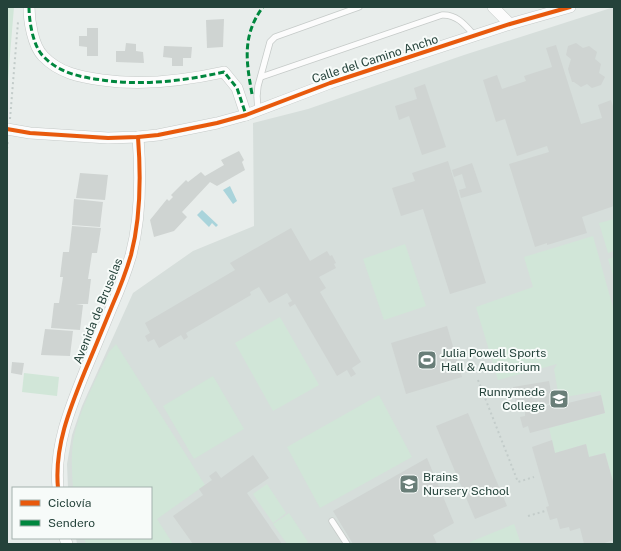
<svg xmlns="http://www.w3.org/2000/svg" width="621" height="551" font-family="'Public Sans',sans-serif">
  <rect width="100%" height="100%" fill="#e8edeb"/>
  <!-- built -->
  <polygon fill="#d6dedb" points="614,7 614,544 77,544 76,538 151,538 151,488 68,488 67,464 72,435 82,406 133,293 193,251 254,226 253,123 308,109 464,55"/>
  <!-- green -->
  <g fill="#d1e6d8">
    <polygon points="7,7 14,7 7,91"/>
    <polygon points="614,219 614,251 608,253 599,223"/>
    <polygon points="593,236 614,311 614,485 605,453 589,457 586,444 555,453 549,428 605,413 600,391 559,398 554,369 557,364 498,380 476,307 533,287 524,257"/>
    <polygon points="405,244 426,306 384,320 363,259"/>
    <polygon points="614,257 614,278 608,259"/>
    <polygon points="280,317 319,385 273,411 235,343"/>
    <path d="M116 344 205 485 157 519 173 544H123L122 543 120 544H86L84 538H151V488H73C72 473 71 457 73 441 79 410 96 380 109 352Z"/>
    <polygon points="24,373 59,377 57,396 22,392"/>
    <polygon points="213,376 244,429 194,459 163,406"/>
    <polygon points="379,395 412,457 320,508 287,447"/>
    <polygon points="267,484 286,513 273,523 253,494"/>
    <polygon points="289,513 308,542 306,544 287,544 273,524"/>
    <polygon points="514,524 521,544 471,544 470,542"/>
  </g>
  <!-- water -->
  <g fill="#a9d4db">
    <polygon points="230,186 237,201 233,204 223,190"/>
    <polygon points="202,210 218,225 216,227 212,223 209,227 197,215"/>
  </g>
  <!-- building -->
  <g fill="#cfd4d2">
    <polygon points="224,19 223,47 207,48 206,20"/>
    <polygon points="87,28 98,28 98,56 87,56 87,47 79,46 79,36 87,36"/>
    <polygon points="126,43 136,44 136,51 143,52 144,63 116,62 116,51 125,51"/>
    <polygon points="576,43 583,48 589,46 597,52 595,59 601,64 599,73 605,77 601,85 592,88 587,84 581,87 574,82 572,82 568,69 571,59 566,55 568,46"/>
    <polygon points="556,45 581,124 602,118 598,105 611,100 614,109 614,206 582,217 587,233 547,245 547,243 535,247 509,164 549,152 547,146 517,156 505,119 496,122 483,80 497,75 502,89 526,81 524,76 552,67 546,48"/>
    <polygon points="164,46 192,47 191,58 183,58 183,66 172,66 172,58 163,57"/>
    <polygon points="425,84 446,147 422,155 409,116 399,120 395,106 417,99 414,88"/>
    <polygon points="239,151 244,160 242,162 245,170 217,186 210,182 182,212 187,217 174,231 154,237 150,220 167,199 169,201 173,197 171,195 186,180 188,182 201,172 205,176 224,165 221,160"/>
    <polygon points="448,161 486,283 450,294 423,209 401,216 392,188 415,181 412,173"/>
    <polygon points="472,163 482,192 461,198 459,190 466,188 462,174 454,177 452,170"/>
    <polygon points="80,173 108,175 105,200 76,198"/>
    <polygon points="74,199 103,202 100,227 72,225"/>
    <polygon points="72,226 101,228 97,253 92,253 88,279 91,279 88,304 76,304 83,305 80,330 51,328 54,303 59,303 63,277 60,277 63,252 69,252"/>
    <polygon points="291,228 310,261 327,251 330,256 332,255 336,263 334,264 336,268 319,277 326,288 320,292 361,362 352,368 356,374 351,377 347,370 337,376 295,304 290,307 288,303 292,301 287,293 269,303 259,287 250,292 251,295 186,333 188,337 184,340 181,335 159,348 154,339 148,342 145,336 150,333 145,323 235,270 230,263"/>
    <polygon points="447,326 462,377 406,394 391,343"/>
    <polygon points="45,329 73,331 70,356 41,355"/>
    <polygon points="12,362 24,363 22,375 11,373"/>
    <polygon points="549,381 553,403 522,408 521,403 516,404 513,387"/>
    <polygon points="601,395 605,413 530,433 528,426 523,428 520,417 525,416 525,412 567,400 568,403"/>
    <polygon points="468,413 507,506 475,519 436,426"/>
    <polygon points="552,440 555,453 586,444 589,457 605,453 614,485 614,540 601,544 584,544 580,528 570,531 569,527 560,529 557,518 550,520 546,507 549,506 532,447"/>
    <polygon points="253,455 269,478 247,493 282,544 193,544 173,516 203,495 199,489 212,480 209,476 216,471 221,478"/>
    <polygon points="427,458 454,523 433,535 437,544 353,544 333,511"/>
  </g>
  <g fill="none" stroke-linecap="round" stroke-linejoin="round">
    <!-- lane casing -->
    <g stroke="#c5cac8" stroke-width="7">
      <g id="lane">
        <path d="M261 77 442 15C457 14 466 26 475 36"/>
        <polyline points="258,111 257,96 258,86 270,42 275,37 359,7"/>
        <polyline points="332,521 347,544"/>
      </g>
    </g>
    <!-- street casing -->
    <g stroke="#c5cac8" stroke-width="12">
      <g id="street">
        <path d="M29 7C29 21 33 46 43 56 59 73 80 77 102 80 143 86 183 81 224 72L237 88 246 115"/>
        <polyline points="493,7 510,24"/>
        <polyline points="7,129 30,133 108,138 138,137 158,135 217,123 246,115 330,83 510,24 570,7"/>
        <path d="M58 488C54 447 70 408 85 371 94 350 103 328 112 306 119 290 126 272 131 255 141 217 141 176 138 137"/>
        <polyline points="65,538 67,544"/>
      </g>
    </g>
    <!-- path -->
    <g stroke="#c3ccca" stroke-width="2" stroke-dasharray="2 3" stroke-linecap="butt">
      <polyline points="10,119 18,22"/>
      <polyline points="7,149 8,140"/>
      <polyline points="478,380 518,482 534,477"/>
      <polyline points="528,516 545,511"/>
    </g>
    <!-- lane -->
    <use href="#lane" stroke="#fcfcfc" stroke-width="5.5"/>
    <!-- street -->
    <use href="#street" stroke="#fcfcfc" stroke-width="11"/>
    <!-- quiet -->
    <g stroke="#00873e" stroke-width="3" stroke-dasharray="6 3" stroke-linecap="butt">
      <path d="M29 7C29 21 33 46 43 56 59 73 80 77 102 80 143 86 183 81 224 72L237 88 246 115"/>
      <path d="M252 94C246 61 242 35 263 7"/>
    </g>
    <!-- cycleway casing -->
    <g stroke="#f7fbf9" stroke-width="6">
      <g id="cycleway">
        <polyline points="7,129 30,133 108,138 138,137 158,135 217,123 246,115 330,83 510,24 570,7"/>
        <path d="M58 488C54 447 70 408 85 371 94 350 103 328 112 306 119 290 126 272 131 255 141 217 141 176 138 137"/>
      </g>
    </g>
    <!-- cycleway -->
    <use href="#cycleway" stroke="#e8590c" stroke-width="4"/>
  </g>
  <!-- icons -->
  <defs>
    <g id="stadium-square" transform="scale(1)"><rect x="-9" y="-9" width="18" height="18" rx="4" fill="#697e78" stroke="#f7fbf9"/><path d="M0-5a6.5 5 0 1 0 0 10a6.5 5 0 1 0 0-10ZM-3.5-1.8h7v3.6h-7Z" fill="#fff"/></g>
    <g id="school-square" transform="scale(1)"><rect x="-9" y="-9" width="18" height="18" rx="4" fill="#697e78" stroke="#f7fbf9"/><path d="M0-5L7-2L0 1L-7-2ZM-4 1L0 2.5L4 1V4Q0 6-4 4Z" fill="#fff"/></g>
  </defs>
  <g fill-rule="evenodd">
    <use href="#stadium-square" x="427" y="360"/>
    <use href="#school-square" x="559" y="399"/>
    <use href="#school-square" x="409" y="484"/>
  </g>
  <g text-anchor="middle" stroke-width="4" stroke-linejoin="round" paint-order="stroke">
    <!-- street labels -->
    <g font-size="12" fill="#24423a" stroke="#f7fbf9">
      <text transform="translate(375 59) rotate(-18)" y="4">Calle del Camino Ancho</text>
      <text transform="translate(98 311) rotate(-68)" y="4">Avenida de Bruselas</text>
    </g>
    <!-- poi labels -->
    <g font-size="12" fill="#24423a" stroke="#f7fbf9" text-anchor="start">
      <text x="441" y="357">Julia Powell Sports<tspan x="441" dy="14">Hall &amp; Auditorium</tspan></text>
      <text x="545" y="396" text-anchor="end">Runnymede<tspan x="545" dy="14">College</tspan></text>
      <text x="423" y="481">Brains<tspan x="423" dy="14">Nursery School</tspan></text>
    </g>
  </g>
  <!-- border -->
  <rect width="621" height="551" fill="none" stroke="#24423a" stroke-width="16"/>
  <!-- legend -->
  <rect x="12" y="487" width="140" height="52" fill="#f7fbf9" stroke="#a3b1ad"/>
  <rect x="20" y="500" width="20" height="6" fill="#e8590c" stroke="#a3b1ad"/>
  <text x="48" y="507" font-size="12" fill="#24423a">Ciclovía</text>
  <rect x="20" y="520" width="20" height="6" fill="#00873e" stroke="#a3b1ad"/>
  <text x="48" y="527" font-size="12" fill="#24423a">Sendero</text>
</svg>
